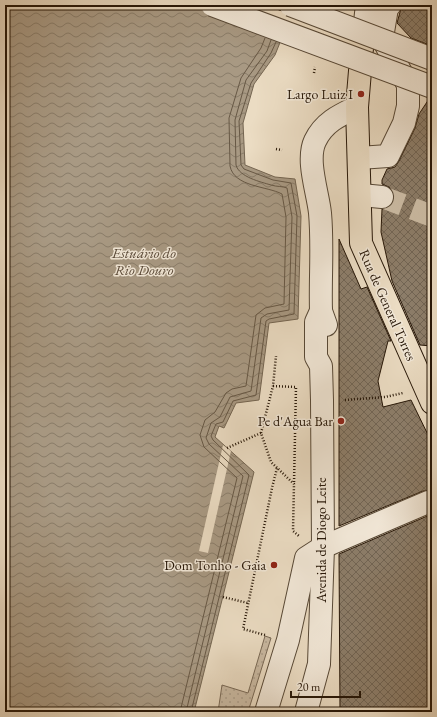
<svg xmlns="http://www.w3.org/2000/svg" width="437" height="717" font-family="'EB Garamond',serif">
  <defs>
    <pattern id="grass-dots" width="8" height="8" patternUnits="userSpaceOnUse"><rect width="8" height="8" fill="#cabaa3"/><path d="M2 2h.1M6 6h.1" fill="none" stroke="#ad9f8b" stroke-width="1.8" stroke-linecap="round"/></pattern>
    <pattern id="water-waves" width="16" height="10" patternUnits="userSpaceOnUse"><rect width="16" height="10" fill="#a89983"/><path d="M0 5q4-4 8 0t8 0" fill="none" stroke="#897c69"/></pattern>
    <pattern id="building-cross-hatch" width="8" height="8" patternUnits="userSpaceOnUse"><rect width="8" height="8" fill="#8c7d69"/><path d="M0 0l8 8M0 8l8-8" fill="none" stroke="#726554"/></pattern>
  </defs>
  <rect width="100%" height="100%" fill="#ebdcc3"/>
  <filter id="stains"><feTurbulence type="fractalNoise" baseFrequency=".005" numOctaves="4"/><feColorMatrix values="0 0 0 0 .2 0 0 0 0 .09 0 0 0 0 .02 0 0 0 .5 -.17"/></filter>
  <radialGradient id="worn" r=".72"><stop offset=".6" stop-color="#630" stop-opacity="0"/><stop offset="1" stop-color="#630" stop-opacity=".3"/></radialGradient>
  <!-- grass -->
  <polygon fill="url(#grass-dots)" stroke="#786855" points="265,636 271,638 248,712 218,712 222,685 248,693"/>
  <!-- water -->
  <polygon fill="url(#water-waves)" stroke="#746551" points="5,5 295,5 275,55 254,84 243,123 245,165 275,177 295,179 301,216 298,319 269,323 259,400 236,403 224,428 219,426 215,437 254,472 194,712 5,712"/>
  <!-- pier -->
  <polygon fill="#ebdcc3" points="223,445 231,451 208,553 199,551"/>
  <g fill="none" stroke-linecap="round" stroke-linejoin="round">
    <!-- shore -->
    <g stroke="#675845" stroke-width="1">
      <path d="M180 712 237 478 204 447 200 435 205 420 215 412 226 393 232 389 246 386 256 315 265 308 284 304 286 217 282 194C267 186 234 187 230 166L229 118 241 78 261 48 265 38"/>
      <path d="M186 712 243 476 209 444 206 438 211 423 220 417 230 397 251 391 261 318 267 314 289 310 292 217 287 188C283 186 277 187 271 185 261 182 239 177 236 165L235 120 246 80 267 51 271 40"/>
      <polyline points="191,712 249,475 213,440 211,436 216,424 223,422 233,401 256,395 266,321 269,319 294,314 297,216 291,183 273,180 244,169 241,165 239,121 251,83 271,53 276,42"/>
    </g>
  </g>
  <!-- building -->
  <g fill="url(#building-cross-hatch)" stroke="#261607">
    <polygon points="402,5 432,5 432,46 411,38 397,23"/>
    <polygon points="429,99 432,99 432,346 420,345 392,281 381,232 382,209 388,208 392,205 394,198 393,191 389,187 382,184 382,180 387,169 395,167 399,161 415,128 419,114"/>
    <polygon points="339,239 361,289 367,287 391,341 388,341 378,381 383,407 411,400 432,443 432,491 423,491 339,526"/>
    <polygon points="432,514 432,712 340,712 339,554"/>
  </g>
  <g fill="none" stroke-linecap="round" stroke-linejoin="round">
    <!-- minor-tunnel -->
    <polyline stroke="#cdbea7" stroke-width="22" stroke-dasharray="22 11" stroke-linecap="butt" points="382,197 432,216"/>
    <!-- minor casing -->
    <g stroke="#574836" stroke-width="24">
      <g id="minor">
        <polyline points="362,47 367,5"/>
        <polyline points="359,158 388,156 404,123 408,106 408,85 382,38 387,8 390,5"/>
        <polyline points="361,195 382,197"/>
        <path d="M326 325 321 311C320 279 323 245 320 213 318 193 306 160 315 141 324 122 340 115 357 107"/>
        <polyline points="266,712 288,640 306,558 323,547 428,502"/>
        <polyline points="306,712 319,664 323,547 322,400 321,366 316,357 316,322 321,311"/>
      </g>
    </g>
    <!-- major casing -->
    <g stroke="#261607" stroke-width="24">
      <polyline id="major" points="250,5 362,47 357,107 361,243 432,403"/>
    </g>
    <!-- path -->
    <g stroke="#261607" stroke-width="2.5" stroke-dasharray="1 2" stroke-linecap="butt">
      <polyline points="314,73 315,67"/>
      <polyline points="276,149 282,150"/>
      <polyline points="273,386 296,387 294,484"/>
      <polyline points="345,400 385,397 403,393"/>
      <polyline points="261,433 273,386 276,356"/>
      <polyline points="227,448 261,433 271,462 294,484 293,531 299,536"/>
      <polyline points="223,597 248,603"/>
      <polyline points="265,635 243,629 272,488 277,468"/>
    </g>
    <!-- minor -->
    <use href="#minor" stroke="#f2e8d8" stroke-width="22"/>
    <!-- major -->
    <use href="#major" stroke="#ebdcc3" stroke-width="22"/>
    <!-- tram -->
    <g stroke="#261607" stroke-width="1">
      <polyline points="232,5 432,80"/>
      <polyline points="266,5 432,67"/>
    </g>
    <!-- minor-bridge casing -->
    <g stroke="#574836" stroke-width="24" stroke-linecap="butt">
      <g id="minor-bridge">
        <polyline points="212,5 432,87"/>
        <polyline points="290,5 432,59"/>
      </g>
    </g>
    <!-- minor-bridge -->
    <use href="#minor-bridge" stroke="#f2e8d8" stroke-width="22"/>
  </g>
  <!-- markers -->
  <g fill="#8f2418" stroke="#f2e8d8" stroke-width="1.5">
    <circle cx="361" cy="94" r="4"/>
    <circle cx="341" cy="421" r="4"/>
    <circle cx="274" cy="565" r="4"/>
  </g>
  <g text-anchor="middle" stroke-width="3" stroke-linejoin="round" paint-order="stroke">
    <!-- poi labels -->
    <g font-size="14" fill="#261607" stroke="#f2e8d8" text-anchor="end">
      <text x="353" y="99">Largo Luiz I</text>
      <text x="333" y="426">Pe d'Agua Bar</text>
      <text x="266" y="570">Dom Tonho - Gaia</text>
    </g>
    <!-- street labels -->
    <g font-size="14" fill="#261607" stroke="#f2e8d8">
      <text transform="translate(388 305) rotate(66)" y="5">Rua de General Torres</text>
      <text transform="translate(321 540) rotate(-90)" y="5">Avenida de Diogo Leite</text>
    </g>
    <!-- water labels -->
    <g font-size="15" font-style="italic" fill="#5a4a39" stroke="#f2e8d8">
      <text x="144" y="258">Estuário do<tspan x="144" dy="17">Rio Douro</tspan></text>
    </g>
  </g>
  <!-- margin -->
  <rect width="437" height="717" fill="none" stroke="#ebdcc3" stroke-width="20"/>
  <rect x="6" y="6" width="425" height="705" fill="none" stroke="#261607" stroke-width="2"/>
  <rect x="10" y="10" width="417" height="697" fill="none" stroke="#261607"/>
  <!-- scale -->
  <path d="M291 691v6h69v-6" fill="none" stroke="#261607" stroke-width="2"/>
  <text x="297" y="691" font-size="12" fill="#261607" stroke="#f2e8d8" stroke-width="3" paint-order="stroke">20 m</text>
  <rect width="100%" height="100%" filter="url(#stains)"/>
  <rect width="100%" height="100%" fill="url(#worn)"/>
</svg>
